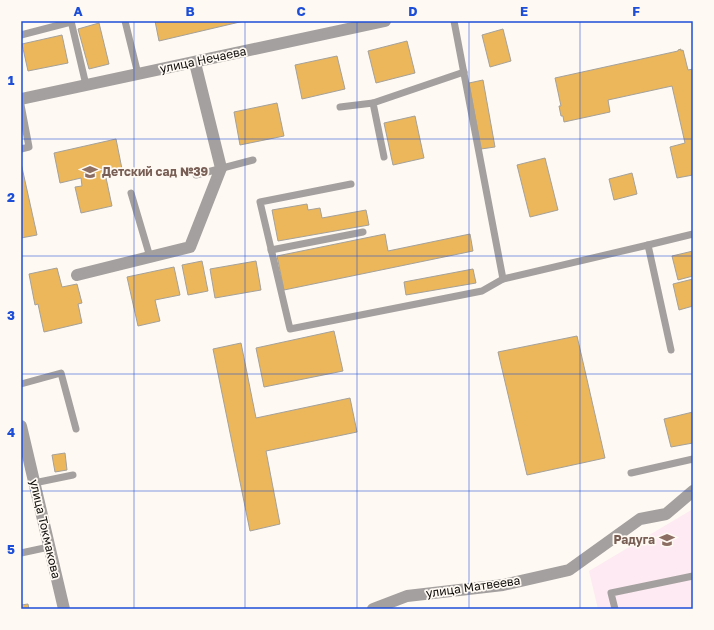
<svg xmlns="http://www.w3.org/2000/svg" width="714" height="630" font-family="'Golos Text',sans-serif">
  <rect width="100%" height="100%" fill="#fef9f2"/>
  <!-- education -->
  <polygon fill="#feeaf2" points="693,509 693,609 598,609 589,571"/>
  <!-- building -->
  <g fill="#ebb75a" stroke="#a5a19b">
    <polygon points="155,21 244,21 159,41"/>
    <polygon points="99,23 109,64 89,69 78,29"/>
    <polygon points="503,29 511,61 490,67 482,35"/>
    <polygon points="62,35 68,63 28,71 22,44"/>
    <polygon points="407,41 415,73 376,83 368,51"/>
    <polygon points="681,49 681,51 683,50 688,70 693,69 693,175 677,178 670,147 685,143 672,86 608,100 610,112 564,122 563,116 561,116 559,106 561,106 555,78 678,51 678,50"/>
    <polygon points="337,56 345,89 302,99 295,65"/>
    <polygon points="483,80 495,147 481,149 469,83"/>
    <polygon points="277,103 284,136 240,145 234,112"/>
    <polygon points="415,116 424,158 393,165 384,123"/>
    <polygon points="116,139 122,169 105,173 112,206 81,213 75,187 82,186 81,178 60,183 54,153"/>
    <polygon points="545,158 558,210 530,217 517,165"/>
    <polygon points="21,163 37,235 21,238"/>
    <polygon points="632,173 637,194 614,200 609,179"/>
    <polygon points="307,204 308,210 320,208 322,218 366,210 369,225 278,241 272,210"/>
    <polygon points="385,234 388,251 470,234 473,251 284,290 277,256"/>
    <polygon points="693,251 693,276 678,280 672,256"/>
    <polygon points="202,261 208,291 188,295 182,265"/>
    <polygon points="256,261 261,290 215,298 210,269"/>
    <polygon points="174,267 180,295 155,300 160,321 138,326 127,277"/>
    <polygon points="57,268 62,287 77,284 82,303 78,304 82,323 44,332 38,304 35,305 29,274"/>
    <polygon points="473,269 476,283 406,295 404,282"/>
    <polygon points="693,279 693,306 679,310 673,284"/>
    <polygon points="334,331 343,371 264,387 256,348"/>
    <polygon points="577,336 605,458 527,475 498,352"/>
    <polygon points="241,343 256,418 350,398 357,432 266,451 280,524 250,531 213,349"/>
    <polygon points="693,412 693,443 671,447 664,419"/>
    <polygon points="65,453 67,470 55,472 52,455"/>
    <polygon points="28,604 29,609 21,609 21,605"/>
  </g>
  <g fill="none" stroke-linecap="round" stroke-linejoin="round">
    <!-- lane -->
    <g stroke="#a4a09f" stroke-width="7">
      <polyline points="71,21 86,85"/>
      <polyline points="125,21 138,74"/>
      <polyline points="454,21 503,279"/>
      <polyline points="21,35 71,22"/>
      <polyline points="21,105 29,147 21,149"/>
      <polyline points="340,107 373,103"/>
      <polyline points="384,157 373,103 464,72"/>
      <polyline points="196,175 253,160"/>
      <polyline points="351,184 260,202 290,329 482,291 503,279 648,245 671,350"/>
      <polyline points="131,193 150,257"/>
      <polyline points="648,245 693,234"/>
      <polyline points="271,250 363,232"/>
      <polyline points="21,384 61,373 76,429"/>
      <polyline points="631,473 693,459"/>
      <polyline points="34,483 73,475"/>
      <polyline points="21,553 49,547"/>
      <polyline points="615,609 611,593 693,576"/>
    </g>
    <!-- street -->
    <g stroke="#a4a09f" stroke-width="12">
      <polyline points="21,99 385,21"/>
      <polyline points="77,275 190,247 221,168 195,63"/>
      <polyline points="21,426 64,609"/>
      <polyline points="373,609 407,596 503,585 569,570 640,519 666,514 693,491"/>
    </g>
  </g>
  <!-- grid -->
  <path fill="none" stroke="#1d4ed8" stroke-width="1" stroke-opacity="0.55" d="M134 21V609M245 21V609M357 21V609M469 21V609M580 21V609M21 139H693M21 256H693M21 374H693M21 491H693"/>
  <!-- icons -->
  <defs>
    <g id="school-bare" transform="scale(1.2)"><path d="M0-5L7-2L0 1L-7-2ZM-4 1L0 2.5L4 1V4Q0 6-4 4Z" fill="#8d6e63" stroke="#fef9f2" stroke-width="2.5" paint-order="stroke"/></g>
  </defs>
  <g fill-rule="evenodd">
    <use href="#school-bare" x="90" y="172"/>
    <use href="#school-bare" x="667" y="540"/>
  </g>
  <g text-anchor="middle" stroke-width="3.5" stroke-linejoin="round" paint-order="stroke">
    <!-- street labels -->
    <g font-size="12" fill="#0e0c0a" stroke="#fef9f2">
      <text transform="translate(203 60) rotate(-12)" y="4">улица Нечаева</text>
      <text transform="translate(45 529) rotate(77)" y="4">улица Токмакова</text>
      <text transform="translate(473 587) rotate(-8)" y="4">улица Матвеева</text>
    </g>
    <!-- education labels -->
    <g font-size="12" font-weight="bold" fill="#785e54" stroke="#fef9f2" text-anchor="start">
      <text x="102" y="176">Детский сад №39</text>
      <text x="655" y="544" text-anchor="end">Радуга</text>
    </g>
  </g>
  <!-- border -->
  <rect width="714" height="630" fill="none" stroke="#fef9f2" stroke-width="44"/>
  <rect x="22" y="22" width="670" height="586" fill="none" stroke="#1d4ed8" stroke-width="1.5"/>
  <g font-size="13" text-anchor="middle" font-weight="bold" fill="#1d4ed8">
    <text x="78" y="16">A</text>
    <text x="190" y="16">B</text>
    <text x="301" y="16">C</text>
    <text x="413" y="16">D</text>
    <text x="524" y="16">E</text>
    <text x="636" y="16">F</text>
    <text x="11" y="85">1</text>
    <text x="11" y="202">2</text>
    <text x="11" y="320">3</text>
    <text x="11" y="437">4</text>
    <text x="11" y="554">5</text>
  </g>
</svg>
